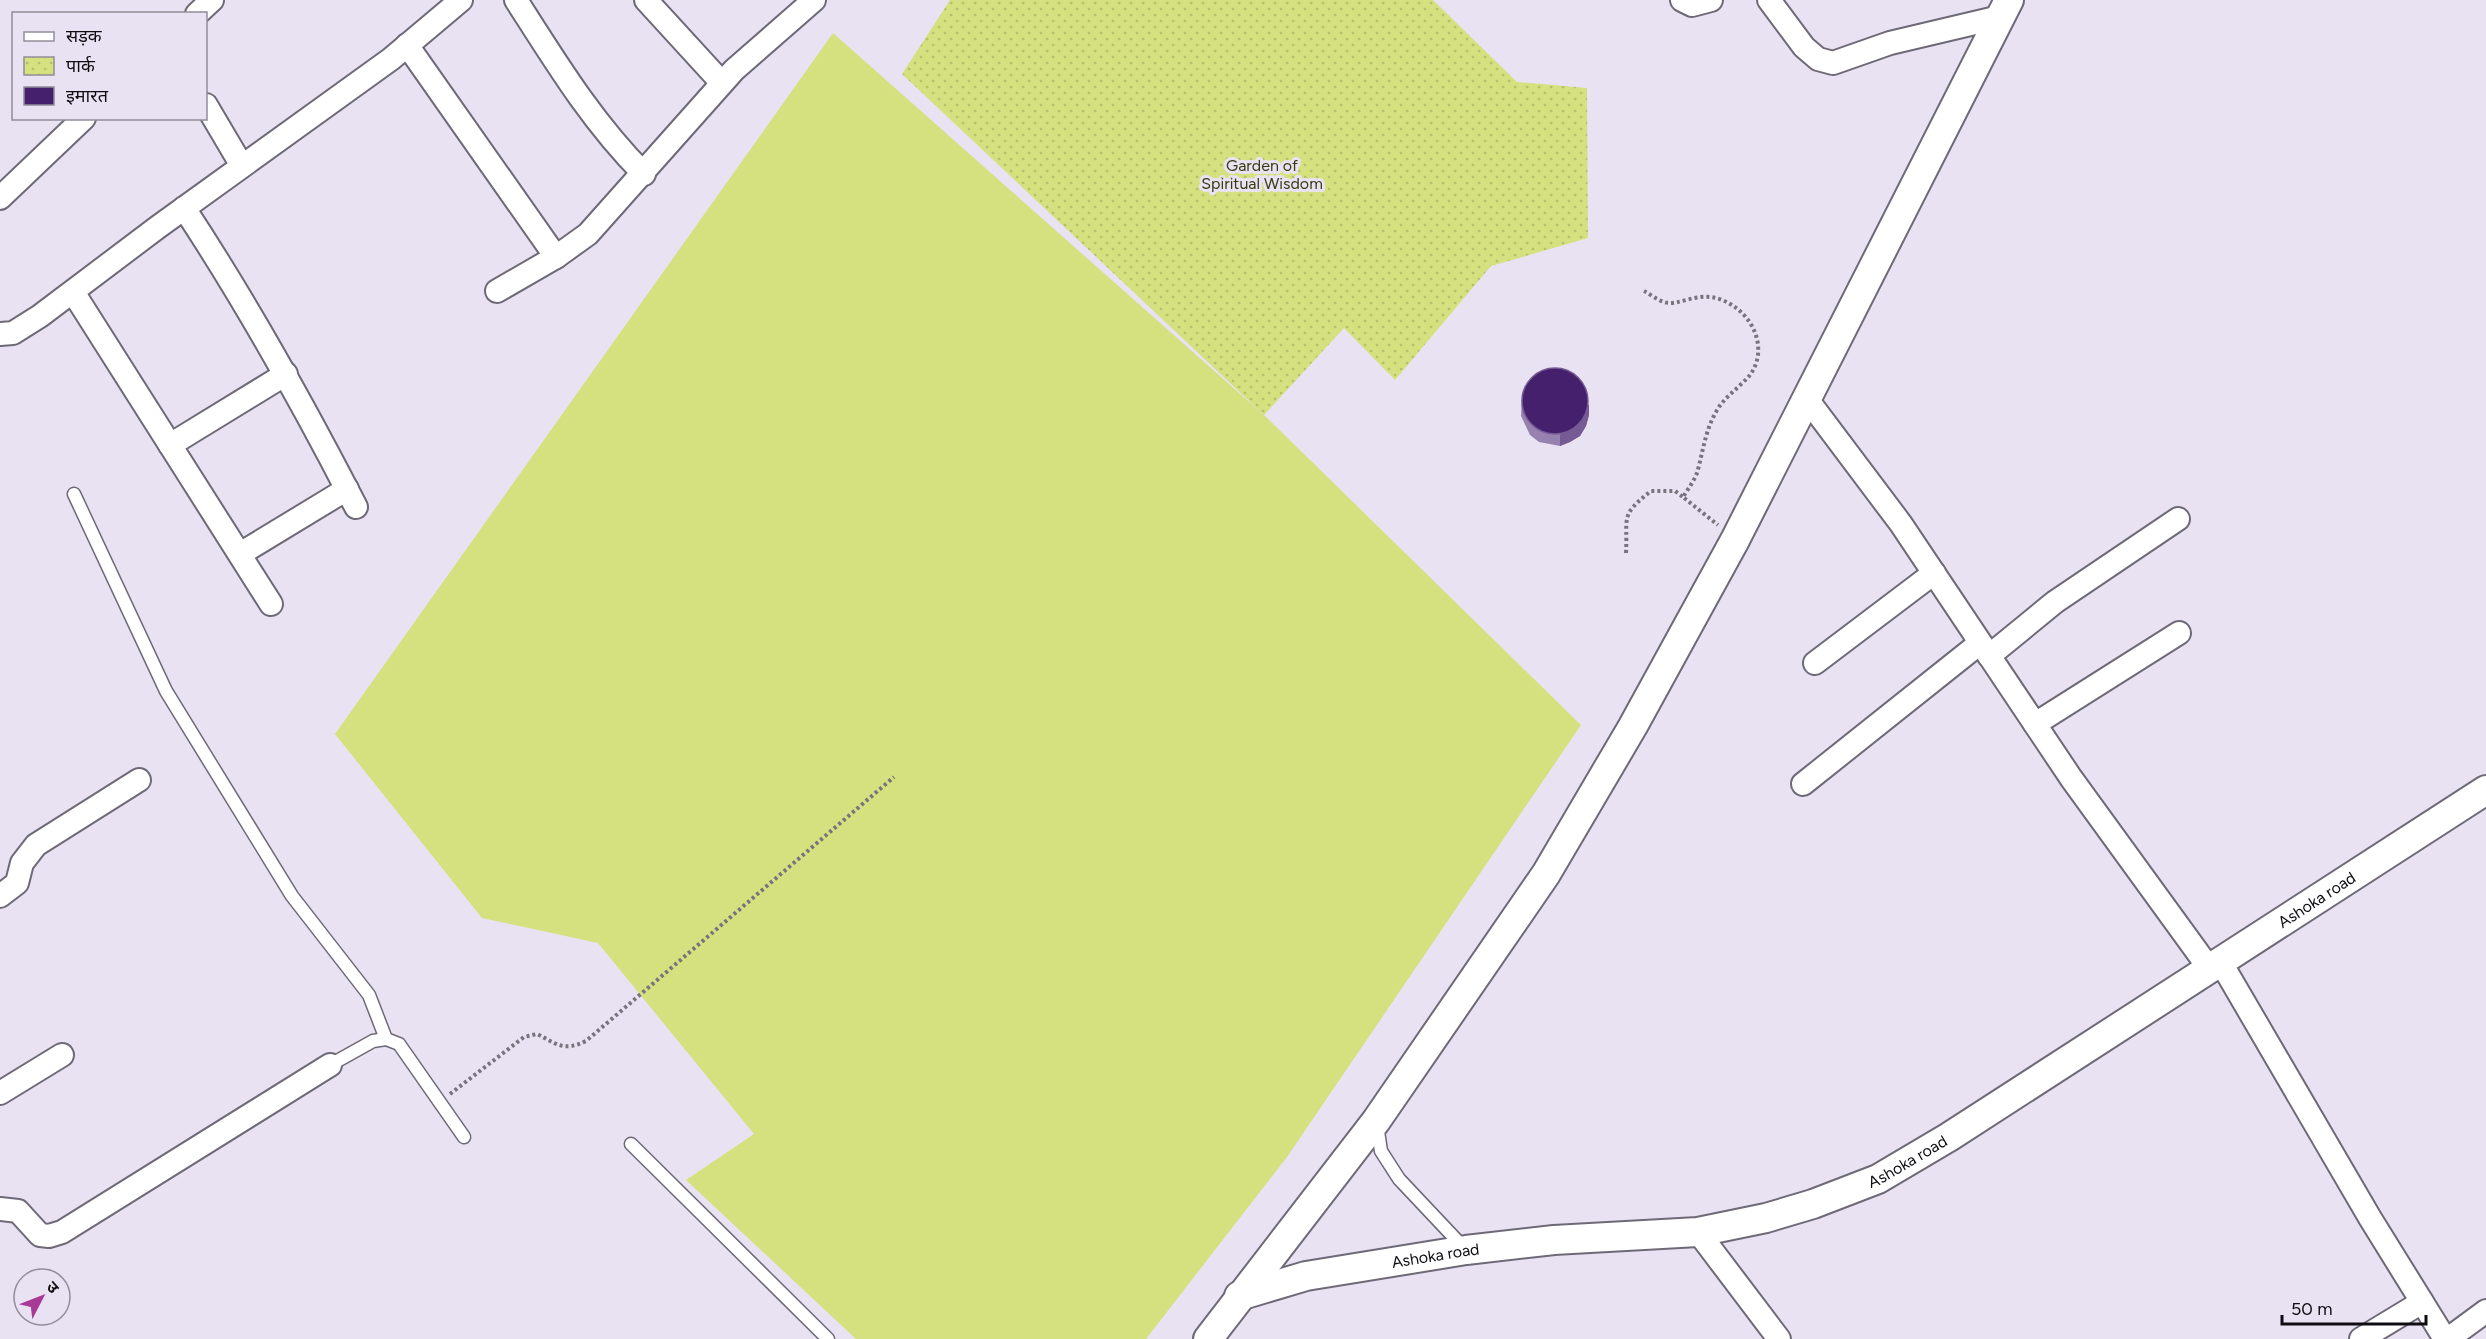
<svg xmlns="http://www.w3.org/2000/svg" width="2486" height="1339" font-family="Figtree,'Noto Sans Devanagari',sans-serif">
  <defs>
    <pattern id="park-dots" width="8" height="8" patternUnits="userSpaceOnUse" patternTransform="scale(1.5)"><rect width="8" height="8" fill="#d4e17e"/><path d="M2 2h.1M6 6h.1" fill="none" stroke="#b5c06c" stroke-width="1.8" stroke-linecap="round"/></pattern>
  </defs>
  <rect width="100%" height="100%" fill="#e9e2f3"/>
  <!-- grass -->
  <polygon fill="#d4e17e" points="833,33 1264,415 1581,725 1287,1157 1146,1339 856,1339 686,1180 754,1134 598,943 482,918 335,734"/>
  <!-- park -->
  <polygon fill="url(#park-dots)" points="950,0 1433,0 1517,82 1587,88 1588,238 1491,266 1395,380 1344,328 1264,415 902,74"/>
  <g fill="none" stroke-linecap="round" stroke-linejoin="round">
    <!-- service casing -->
    <g stroke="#6e6977" stroke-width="15">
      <g id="service">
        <polyline points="74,494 166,691 292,896 369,995 386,1039"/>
        <polyline points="330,1065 373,1041 386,1039 399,1044 464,1137"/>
        <polyline points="1377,1125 1381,1151 1399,1179 1465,1249"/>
        <polyline points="631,1144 828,1339"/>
      </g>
    </g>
    <!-- minor casing -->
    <g stroke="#6e6977" stroke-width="26">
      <g id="minor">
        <path d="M516 0C555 61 592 122 644 174"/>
        <polyline points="646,0 722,83"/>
        <polyline points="1682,0 1692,5 1711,0"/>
        <polyline points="1769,0 1804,47 1818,59 1833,63 1890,43 2000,17"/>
        <polyline points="197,14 212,0"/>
        <polyline points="407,45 556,257"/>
        <polyline points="206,105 242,166"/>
        <polyline points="0,198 84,118"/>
        <path d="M184 208C248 305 303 404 356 507"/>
        <polyline points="497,291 556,257 588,234 734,70 814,0"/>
        <polyline points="73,292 271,604"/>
        <polyline points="0,334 13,333 40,316 158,227 391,59 461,0"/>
        <polyline points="1807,399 1901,524 2071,778 2209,968"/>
        <polyline points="170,445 286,374"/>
        <polyline points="240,554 347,489"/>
        <polyline points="1989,656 2055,602 2178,519"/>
        <polyline points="1815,663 1934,573"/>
        <polyline points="2035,724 2179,633"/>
        <polyline points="1803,784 1980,643"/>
        <polyline points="0,896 17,883 22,863 36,845 139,780"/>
        <polyline points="2220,961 2370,1218 2445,1339"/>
        <polyline points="0,1093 62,1055"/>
        <polyline points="0,1209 18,1211 40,1235 49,1236 62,1232 330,1065"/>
        <polyline points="1698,1232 1779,1339"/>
        <polyline points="2361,1339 2422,1302"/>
        <polyline points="2448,1339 2486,1311"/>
      </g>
    </g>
    <!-- tertiary casing -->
    <g stroke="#6e6977" stroke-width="32">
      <g id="tertiary">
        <path id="s1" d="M1239 1296 1306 1276 1466 1250 1554 1240 1698 1232 1766 1218 1813 1204 1878 1179 1949 1137 2486 790"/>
        <polyline points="1208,1339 1376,1121 1546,874 1633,726 1735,540 2009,0"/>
      </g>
    </g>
    <!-- path -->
    <g stroke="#78747e" stroke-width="4" stroke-dasharray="3 3" stroke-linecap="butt">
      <path d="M1644 291C1650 294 1657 300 1664 302 1679 307 1698 290 1722 300 1751 311 1770 347 1750 375 1740 387 1723 398 1716 412 1705 431 1703 452 1697 473 1694 481 1688 489 1683 497L1718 525"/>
      <path d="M1626 553C1628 517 1619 516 1651 491H1675L1683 497"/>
      <path d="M450 1094 524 1037 537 1034C557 1044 563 1052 586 1041L894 777"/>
    </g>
    <!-- service -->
    <use href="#service" stroke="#fff" stroke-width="12"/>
    <!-- minor -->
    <use href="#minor" stroke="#fff" stroke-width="22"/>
    <!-- tertiary -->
    <use href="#tertiary" stroke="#fff" stroke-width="28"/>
  </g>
  <!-- wall -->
  <polygon fill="#9781b0" points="1522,395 1589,415 1586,426 1580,436 1570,442 1560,446 1539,442 1530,435 1521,416"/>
  <!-- shaded-wall -->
  <polygon fill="#765a94" points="1589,404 1589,415 1586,426 1580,436 1570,442 1560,446 1560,435"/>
  <!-- building -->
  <circle fill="#45206c" stroke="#765a94" stroke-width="1.5" cx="1555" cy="401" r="33"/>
  <g text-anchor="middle" stroke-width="6" stroke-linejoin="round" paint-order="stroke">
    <!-- park labels -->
    <g font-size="16" fill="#353a0f" stroke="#e9e2f3">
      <text x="1262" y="171">Garden of<tspan x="1262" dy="18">Spiritual Wisdom</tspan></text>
    </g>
    <!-- street labels -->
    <g font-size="16" fill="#0f0d12" stroke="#e9e2f3">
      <text dy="6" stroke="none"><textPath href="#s1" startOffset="1173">Ashoka road</textPath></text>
      <text dy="6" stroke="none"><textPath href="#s1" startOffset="687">Ashoka road</textPath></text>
      <text dy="6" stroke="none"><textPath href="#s1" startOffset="201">Ashoka road</textPath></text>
    </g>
  </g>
  <!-- legend -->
  <rect x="12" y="12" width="195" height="108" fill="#e9e2f3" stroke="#928d99" stroke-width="1.5"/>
  <rect x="24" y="32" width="30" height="9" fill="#ffffff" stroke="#928d99" stroke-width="1.5"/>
  <text x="66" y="42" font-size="18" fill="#0f0d12">सड़क</text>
  <rect x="24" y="57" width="30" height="18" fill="url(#park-dots)" stroke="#928d99" stroke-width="1.5"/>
  <text x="66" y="72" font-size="18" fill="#0f0d12">पार्क</text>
  <rect x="24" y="87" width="30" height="18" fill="#45206c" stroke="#928d99" stroke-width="1.5"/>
  <text x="66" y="102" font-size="18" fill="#0f0d12">इमारत</text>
  <!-- north arrow -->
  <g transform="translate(42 1297) rotate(48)"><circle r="28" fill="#e9e2f3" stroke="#928d99" stroke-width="1.5"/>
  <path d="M0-4.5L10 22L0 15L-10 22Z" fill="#a93996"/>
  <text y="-9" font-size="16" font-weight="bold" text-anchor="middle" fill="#0f0d12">उ</text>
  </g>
  <!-- scale -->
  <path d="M2282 1315v9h144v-9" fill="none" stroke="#0f0d12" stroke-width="3"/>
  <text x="2291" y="1315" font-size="18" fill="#0f0d12" stroke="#e9e2f3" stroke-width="4.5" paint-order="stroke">50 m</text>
</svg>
